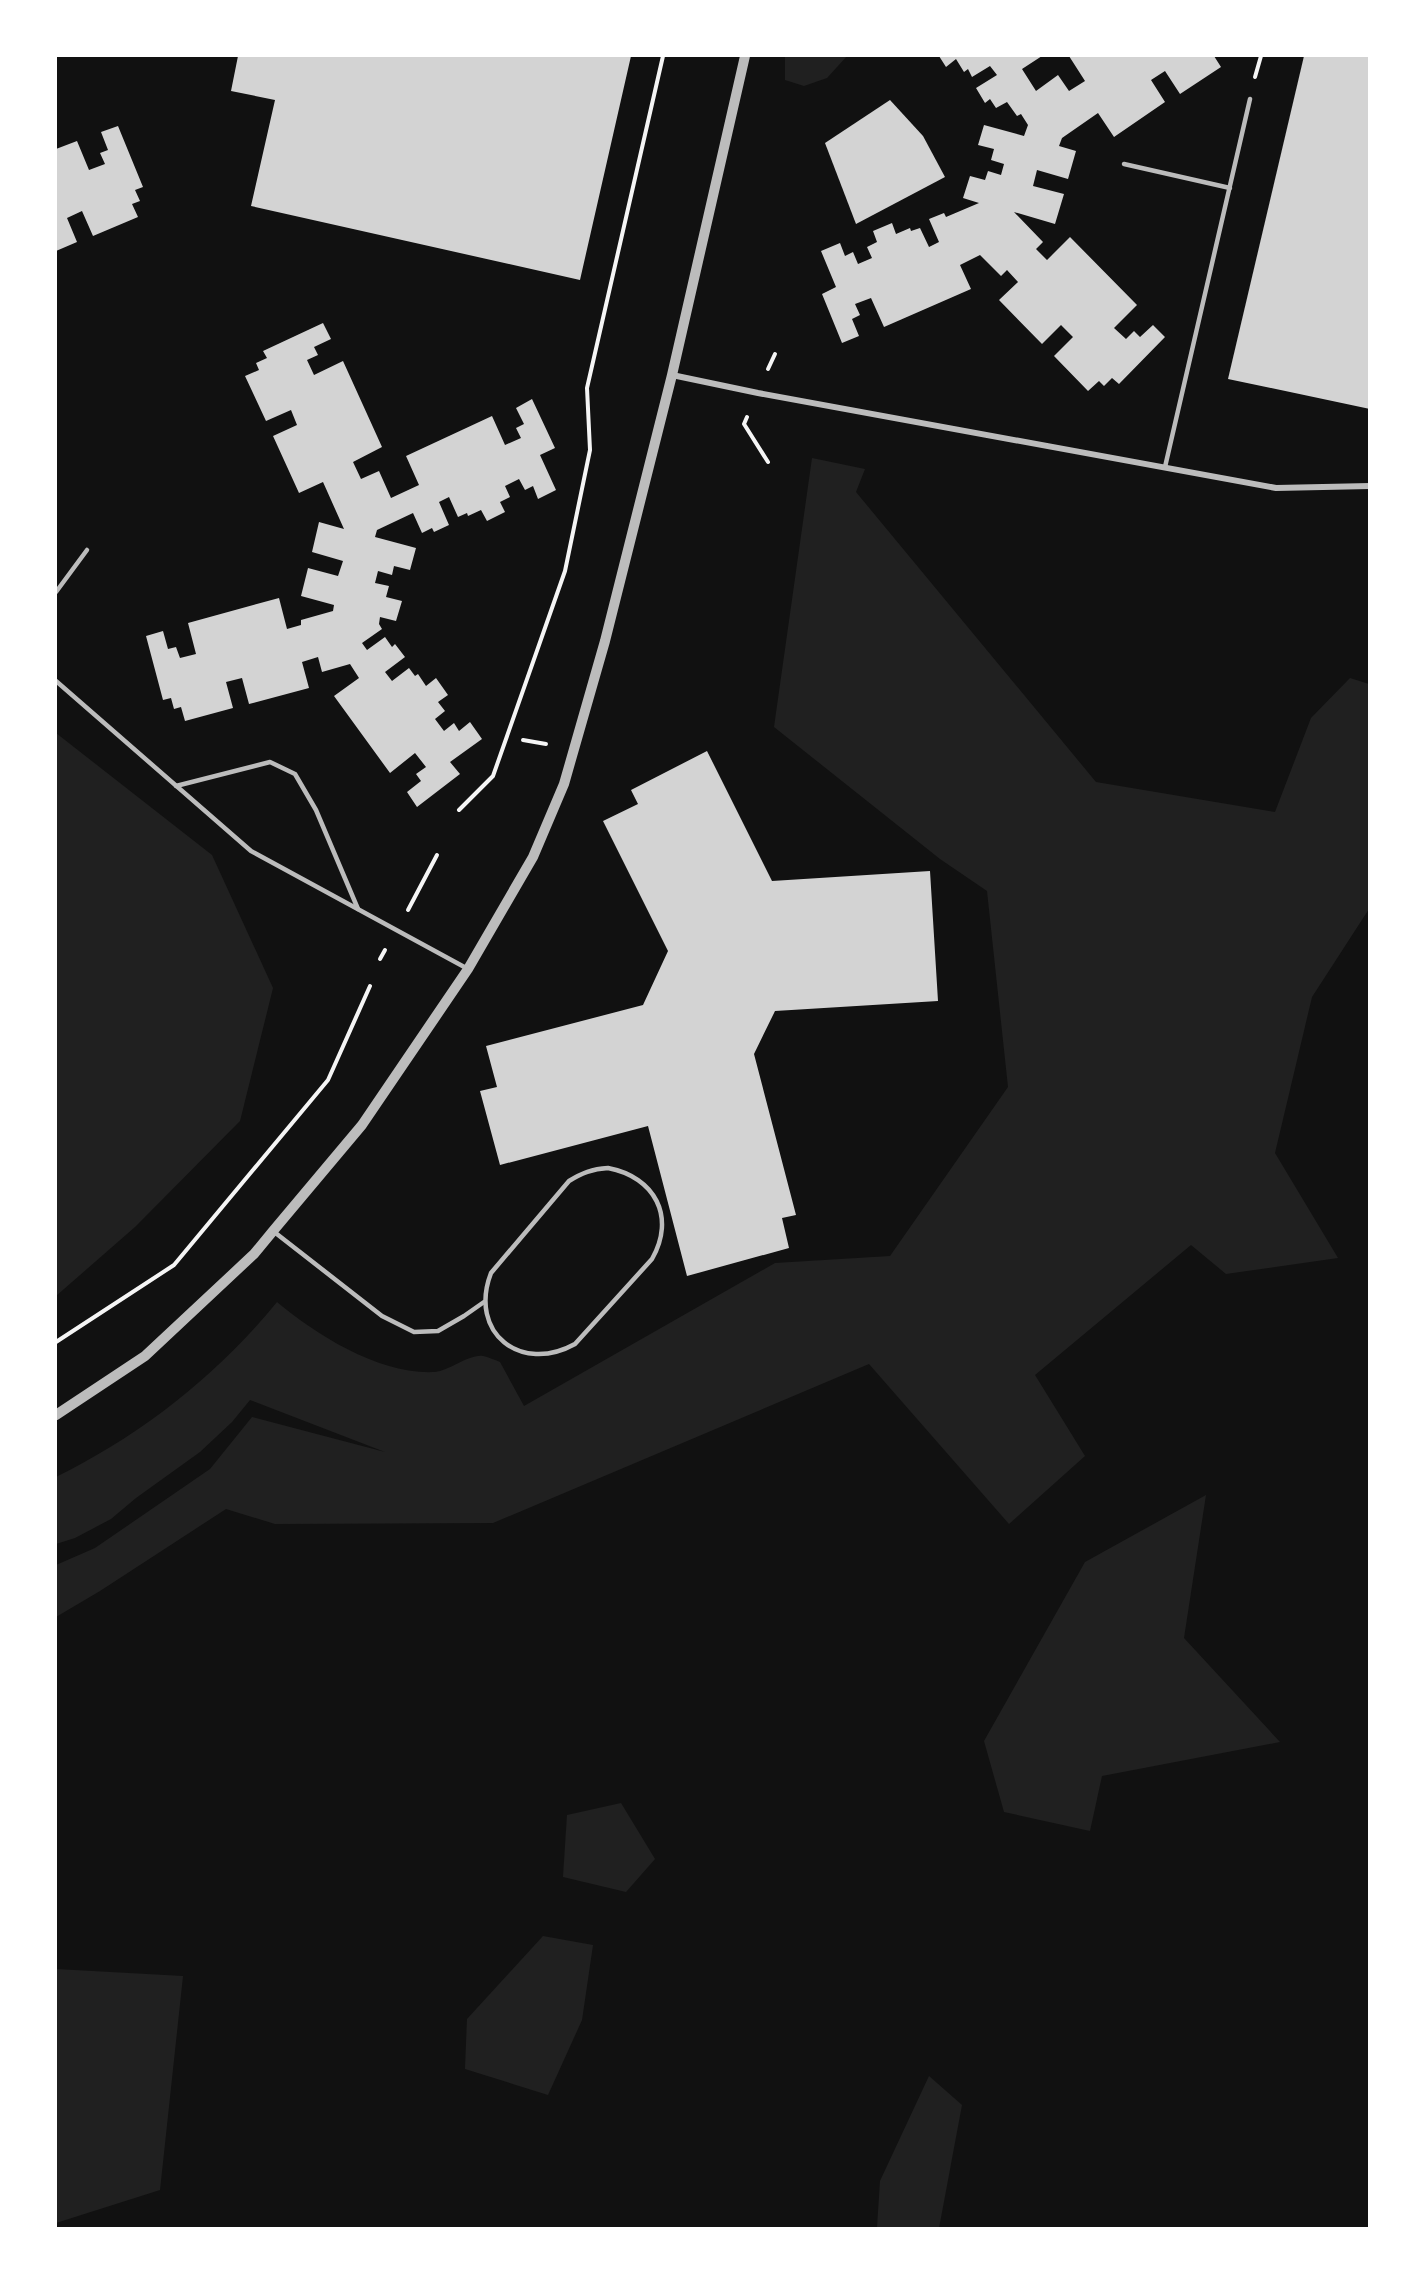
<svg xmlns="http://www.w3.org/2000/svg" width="1425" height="2284" font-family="'DejaVu Sans',sans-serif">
  <rect width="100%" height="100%" fill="#111"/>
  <!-- green -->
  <g fill="#202020">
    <polygon points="785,56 847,56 827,78 804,86 785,80"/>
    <path d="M812 458 865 469 856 492 1096 782 1275 812 1311 718 1350 678 1369 684V909L1312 997 1275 1153 1338 1258 1226 1274 1191 1245 1035 1375 1085 1456 1009 1524 869 1364 493 1523 275 1524 226 1509 100 1591 56 1617V1565L95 1548 210 1469 252 1417 385 1452 250 1400 232 1422 200 1452 136 1498 111 1519 75 1538 56 1544V1477C140 1436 218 1375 277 1302 318 1336 380 1375 435 1372 449 1371 469 1354 483 1356 488 1357 495 1360 500 1362L524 1406 775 1263 890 1256 1008 1087 987 891 940 859 774 727Z"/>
    <polygon points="56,733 212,855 273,988 240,1121 135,1227 56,1296"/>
    <polygon points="1206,1495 1184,1638 1280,1742 1102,1776 1090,1831 1004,1812 984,1741 1085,1562"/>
    <polygon points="621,1803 655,1859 626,1892 563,1877 567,1815"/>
    <polygon points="543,1936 593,1945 582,2020 548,2095 465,2069 467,2019"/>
    <polygon points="56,1969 183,1976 160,2190 56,2223"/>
    <polygon points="929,2076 962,2105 939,2228 877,2228 880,2181"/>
  </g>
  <!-- building -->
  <g fill="#d3d3d3">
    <polygon points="238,56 631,56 580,280 251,206 275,100 231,91"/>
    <polygon points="939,56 1042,56 1022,69 1036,91 1058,75 1069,91 1085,81 1069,56 1214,56 1221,67 1180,94 1165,71 1151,80 1165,102 1114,137 1098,113 1062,138 1059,146 1076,151 1068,179 1037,170 1033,186 1064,194 1055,224 1014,212 1043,242 1036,249 1047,260 1070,237 1137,305 1114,328 1126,339 1134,331 1140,337 1153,325 1165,337 1119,384 1112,378 1104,386 1099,381 1088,391 1054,356 1073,337 1061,325 1042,344 999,300 1018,282 1007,270 1001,276 980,255 960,265 971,289 884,327 871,298 855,304 860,315 852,319 859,336 842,343 822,294 836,287 821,251 840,243 845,256 853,252 858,264 872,258 867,247 877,242 873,231 892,223 896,234 910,228 911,231 920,228 929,247 939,242 929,219 944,213 946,217 979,203 963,198 970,176 985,180 988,171 1001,175 1004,164 991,160 994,149 978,145 984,125 1024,136 1028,125 1021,114 1017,116 1007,102 996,108 990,99 985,103 976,88 997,75 990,66 972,77 968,69 964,72 956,59 946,67"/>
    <polygon points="1304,56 1370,56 1370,409 1228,379"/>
    <polygon points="890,100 923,136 945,177 856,224 825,143"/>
    <polygon points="118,126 143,187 135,190 140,201 132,204 138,217 93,236 82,211 67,218 77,242 56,251 56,149 77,141 89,170 105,164 100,153 108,150 101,132"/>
    <polygon points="323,323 331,339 314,347 318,355 307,360 314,375 343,361 382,447 353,462 361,479 379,471 391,498 419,485 406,456 492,416 505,445 521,438 516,428 524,424 516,408 532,399 555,448 540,455 556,490 538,499 533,486 525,490 519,479 505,486 510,497 500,502 505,512 487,521 481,510 468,516 467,513 458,517 449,497 439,502 449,525 434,532 432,528 422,533 413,513 377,530 375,537 416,548 410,570 394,566 392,575 378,571 375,583 389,586 386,597 402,601 396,621 380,617 379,624 382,629 362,643 367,650 385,637 392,647 395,644 405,657 385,672 392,681 409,668 415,676 418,674 426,686 436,678 448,695 438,702 445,711 435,719 444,731 454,723 459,731 470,722 482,739 450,762 460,774 417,807 407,792 421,781 416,774 426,767 415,753 390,773 334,696 359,678 350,664 322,672 318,657 302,662 309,688 249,704 242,678 226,682 233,708 185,721 181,707 174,709 171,698 163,700 146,636 163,631 168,649 176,647 180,658 196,654 188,623 279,598 287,629 301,625 301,620 333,611 334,605 301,596 308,568 338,576 343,561 312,552 319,522 344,529 323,482 299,493 273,436 297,425 291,410 266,421 245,376 259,370 256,363 267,358 263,351"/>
    <polygon points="707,751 772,881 930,871 938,1001 775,1011 754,1054 796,1215 782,1218 789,1248 687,1276 648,1126 500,1165 480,1091 497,1087 486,1046 643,1005 668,951 603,821 638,804 631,790"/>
  </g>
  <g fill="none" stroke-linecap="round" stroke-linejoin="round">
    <!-- path -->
    <g stroke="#f5f5f5" stroke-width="4">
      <polyline points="1255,77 1261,56"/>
      <polyline points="768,369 775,354"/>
      <polyline points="747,417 744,424 768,462"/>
      <polyline points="523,740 546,744"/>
      <polyline points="459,810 493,776 565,571 590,450 587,388 663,56"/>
      <polyline points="408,910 437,855"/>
      <polyline points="380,959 385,950"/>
      <polyline points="56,1342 174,1265 328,1080 370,986"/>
    </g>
    <!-- service -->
    <g stroke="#bcbcbc" stroke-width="4.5">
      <polyline points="1124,164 1230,188"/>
      <polyline points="1165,467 1250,99"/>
      <polyline points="56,592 87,550"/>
      <polyline points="56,681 251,851 468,969"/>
      <polyline points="176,786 270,762 295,774 316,810 358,909"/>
      <path d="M608 1168C655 1177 676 1217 652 1259L575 1344C521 1374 468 1333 491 1273L569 1181C582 1173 592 1169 608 1168Z"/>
      <polyline points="273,1231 382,1316 414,1332 438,1331 464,1316 484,1302"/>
    </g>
    <!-- minor -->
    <polyline stroke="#bcbcbc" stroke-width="6" points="672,375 758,393 1276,488 1370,486"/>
    <!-- tertiary -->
    <polyline stroke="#bcbcbc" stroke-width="10" points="56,1415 145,1356 254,1254 273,1231 362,1125 468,969 533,857 564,784 605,641 672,375 745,56"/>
  </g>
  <!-- border -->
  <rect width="1425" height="2284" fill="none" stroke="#ffffff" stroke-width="114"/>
</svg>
